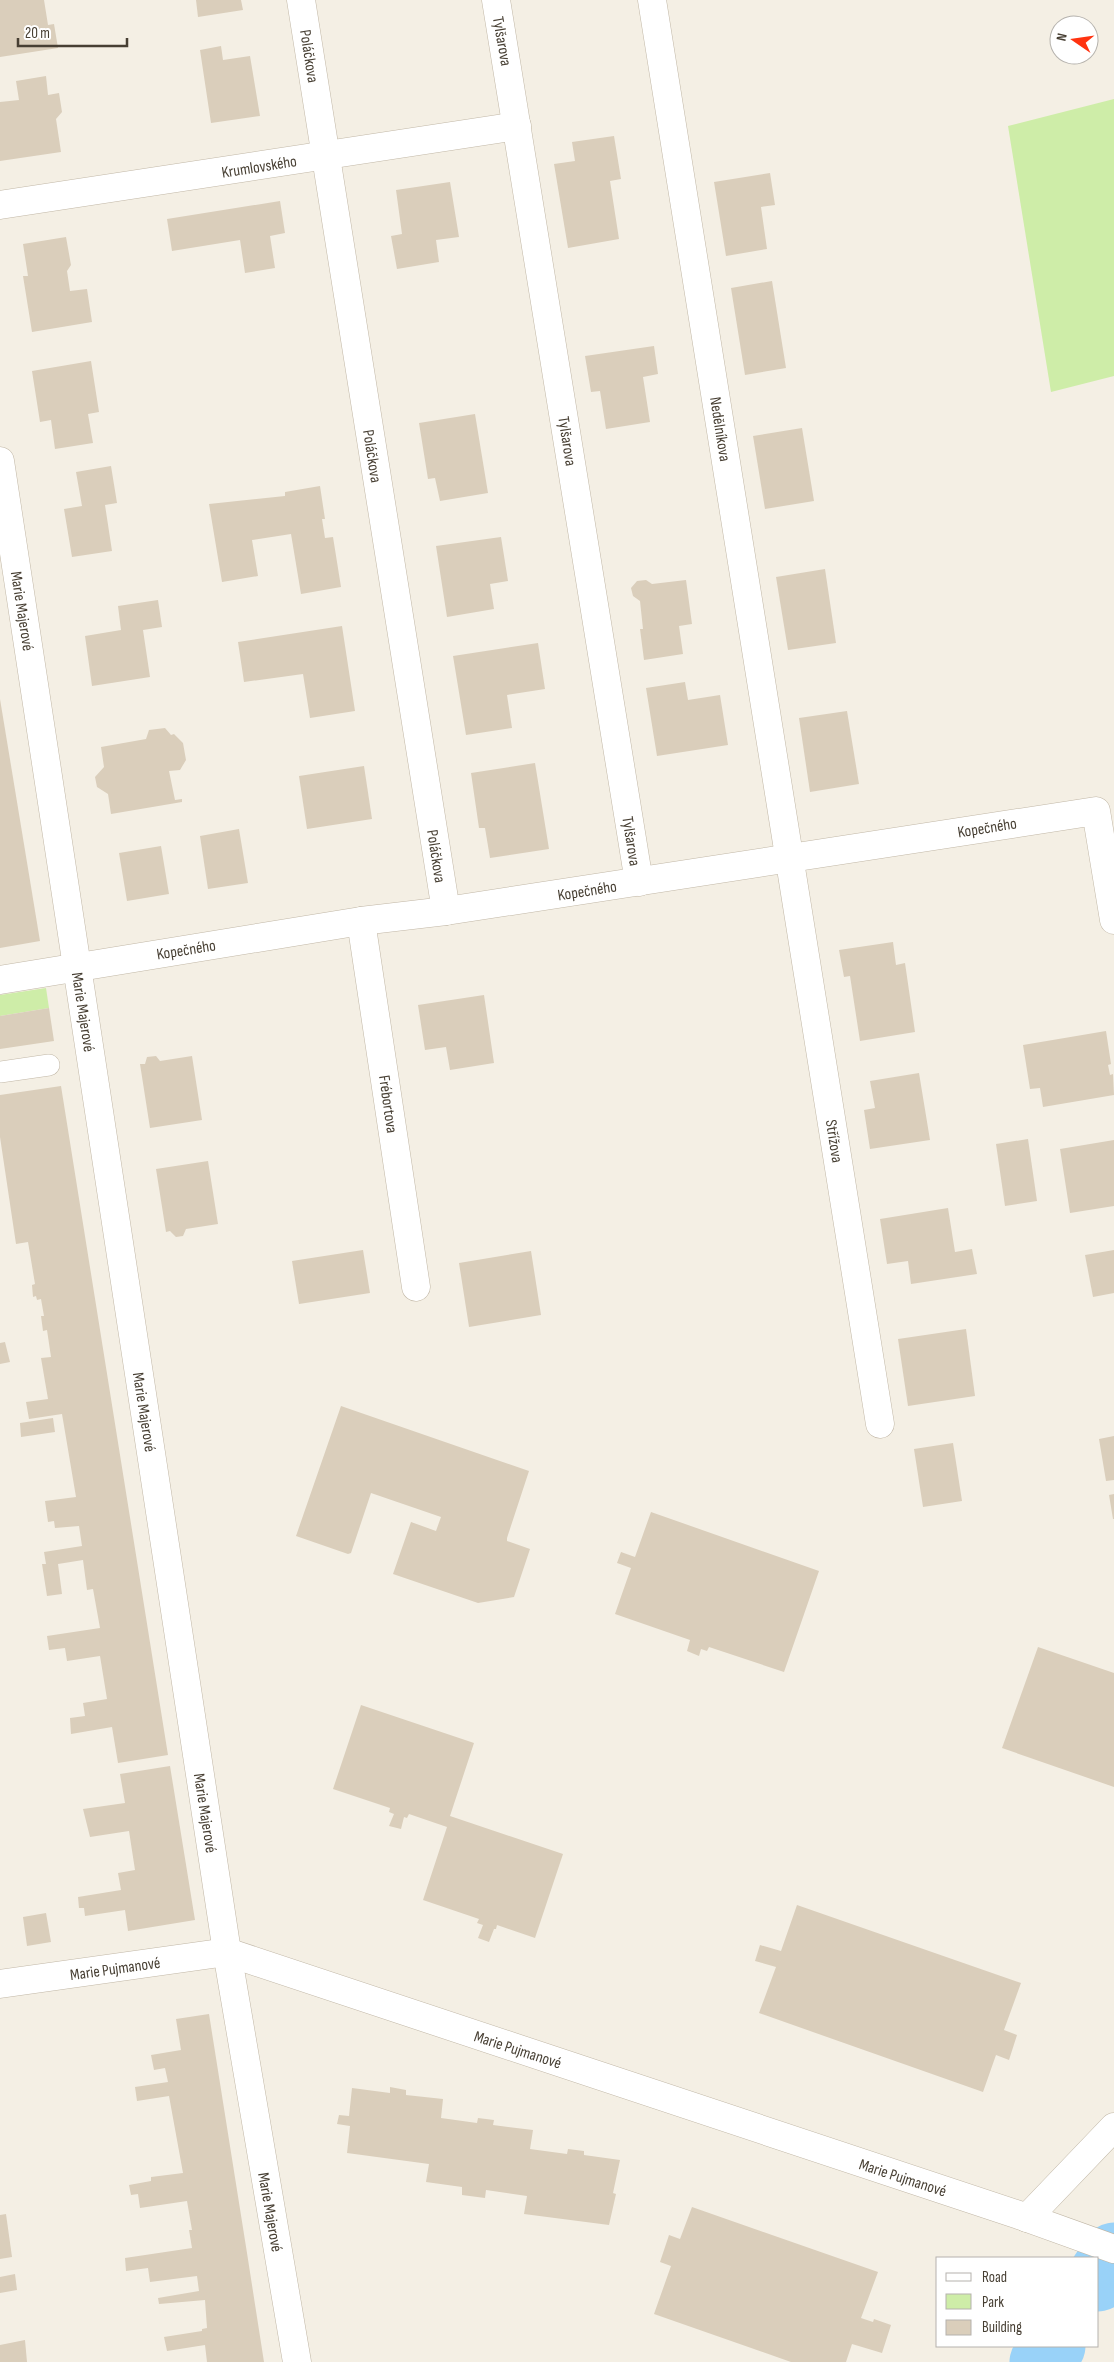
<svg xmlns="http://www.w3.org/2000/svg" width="1114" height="2362" font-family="'Sofia Sans Condensed',sans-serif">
  <rect width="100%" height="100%" fill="#f4efe4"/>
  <!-- green -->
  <g fill="#ceeda8">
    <polygon points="1114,99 1114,376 1051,392 1008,126"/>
    <polygon points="46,988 49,1008 0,1016 0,995"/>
  </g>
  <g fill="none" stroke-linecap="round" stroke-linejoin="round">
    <!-- river -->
    <g stroke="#99d2f8" stroke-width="65">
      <polyline points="1098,2279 1114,2255"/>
      <polyline points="1042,2362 1053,2346"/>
    </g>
  </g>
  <!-- building -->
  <g fill="#dacebb">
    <polygon points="0,0 44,0 48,25 54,24 58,48 0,57"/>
    <polygon points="196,0 241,0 243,10 198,17"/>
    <polygon points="221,46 223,60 250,56 260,116 211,123 200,50"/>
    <polygon points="46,76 48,95 59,93 62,112 56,119 61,152 0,161 0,102 19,100 16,81"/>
    <polygon points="614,136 621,179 610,181 619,239 568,248 554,164 575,161 572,142"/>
    <polygon points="770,173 775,205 761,207 767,249 726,256 714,182"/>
    <polygon points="450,182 459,237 436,240 439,262 397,269 391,236 402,234 396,190"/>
    <polygon points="280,201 285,233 270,236 275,268 245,273 240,240 172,251 167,219"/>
    <polygon points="66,237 71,265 67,271 70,291 87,289 92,322 32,332 23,276 28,276 23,244"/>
    <polygon points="772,281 786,368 745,375 731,288"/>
    <polygon points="654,346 658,374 643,377 650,422 606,429 600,391 591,392 585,356"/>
    <polygon points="91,361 99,412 88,414 93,443 55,449 51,420 40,422 32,371"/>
    <polygon points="475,414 488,493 440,501 435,478 428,479 419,423"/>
    <polygon points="802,428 814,501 765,509 753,436"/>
    <polygon points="111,466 117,503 105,505 112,551 72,557 64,509 82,506 76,472"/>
    <polygon points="320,486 325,519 322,519 325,538 333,537 341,587 301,594 291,534 252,540 258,576 222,582 209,504 285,496 285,492"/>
    <polygon points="501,537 508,581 490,584 494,609 447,617 436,546"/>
    <polygon points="825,569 836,643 788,650 776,577"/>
    <polygon points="646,580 652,584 686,580 692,624 679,626 683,654 644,660 640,629 643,629 640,601 633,596 631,588 637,581"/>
    <polygon points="158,600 162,627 143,630 150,677 92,686 85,636 121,630 118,606"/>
    <polygon points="342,626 355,711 310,718 303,674 244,682 238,642"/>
    <polygon points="538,643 545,689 507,695 512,728 466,735 453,656"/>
    <polygon points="685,682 688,700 720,695 728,745 657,756 646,688"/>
    <polygon points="0,699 40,941 0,948"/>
    <polygon points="847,711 859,784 810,792 799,718"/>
    <polygon points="165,728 171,735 174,734 183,743 186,760 180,770 169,771 175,800 182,799 182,802 111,814 108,794 97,787 95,777 104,767 101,747 146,739 149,730"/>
    <polygon points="535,763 549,849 490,858 485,828 479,828 471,773"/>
    <polygon points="364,766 372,819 307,829 299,776"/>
    <polygon points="239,829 248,883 208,889 200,836"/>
    <polygon points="161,846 169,894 127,901 119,853"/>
    <polygon points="893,942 896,965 905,963 915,1032 860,1041 850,976 844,977 839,950"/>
    <polygon points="484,995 494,1063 450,1070 446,1047 425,1050 418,1005"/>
    <polygon points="49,1008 54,1041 0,1049 0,1016"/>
    <polygon points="1106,1031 1111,1064 1108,1065 1110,1075 1113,1074 1114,1095 1043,1107 1040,1088 1030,1089 1023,1045"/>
    <polygon points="156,1056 160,1061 192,1056 202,1120 150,1128 140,1064 145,1064 147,1057"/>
    <polygon points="919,1073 930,1140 870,1149 864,1110 875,1108 870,1081"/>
    <polygon points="61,1086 168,1755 118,1763 112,1727 71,1734 70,1718 85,1716 83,1703 107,1699 100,1656 67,1661 65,1648 49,1650 47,1636 100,1628 93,1589 87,1590 83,1560 58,1564 62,1594 47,1596 42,1564 46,1564 44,1552 82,1546 79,1526 55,1528 54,1521 48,1522 45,1501 76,1497 62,1414 29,1419 26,1402 48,1399 41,1358 51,1357 47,1330 43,1331 41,1316 44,1316 41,1299 37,1300 36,1296 33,1297 32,1285 35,1284 28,1242 16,1244 0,1137 0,1095"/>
    <polygon points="1028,1139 1037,1201 1005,1206 996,1144"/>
    <polygon points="1114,1140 1114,1206 1070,1213 1060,1149"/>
    <polygon points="208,1161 218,1224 186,1229 183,1236 176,1237 170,1231 166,1232 156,1169"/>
    <polygon points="948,1208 955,1252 972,1249 977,1274 911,1284 908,1261 887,1264 880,1219"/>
    <polygon points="363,1250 370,1293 299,1304 292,1261"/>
    <polygon points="1114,1250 1114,1293 1093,1297 1085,1255"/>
    <polygon points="531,1251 541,1315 469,1327 459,1263"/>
    <polygon points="966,1329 975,1396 908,1406 898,1339"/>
    <polygon points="5,1342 10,1362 0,1364 0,1343"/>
    <polygon points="341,1406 529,1471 507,1538 507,1541 530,1549 514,1597 478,1603 393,1574 411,1522 436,1531 441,1517 371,1493 351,1553 348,1554 296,1536"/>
    <polygon points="53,1418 55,1432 21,1437 20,1423"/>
    <polygon points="1114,1436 1114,1480 1106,1481 1099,1439"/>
    <polygon points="953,1443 962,1501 923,1507 914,1449"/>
    <polygon points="1114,1494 1114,1519 1113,1519 1109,1495"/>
    <polygon points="651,1512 819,1571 784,1672 709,1647 707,1651 701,1649 699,1656 687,1651 690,1640 615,1614 631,1568 617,1563 621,1552 635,1557"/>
    <polygon points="1038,1647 1114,1673 1114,1787 1002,1748"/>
    <polygon points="361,1705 474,1743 450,1816 563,1854 535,1938 497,1925 496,1929 494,1929 489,1942 478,1938 483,1925 477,1923 479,1919 423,1900 447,1827 409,1814 407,1818 404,1817 401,1829 389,1826 394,1814 389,1812 390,1808 333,1789"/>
    <polygon points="170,1766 195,1920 128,1931 125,1910 85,1916 84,1908 79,1908 78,1897 121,1890 118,1873 135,1870 129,1831 90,1837 83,1809 125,1803 120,1774"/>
    <polygon points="797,1905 1021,1983 1004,2030 1017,2035 1009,2060 996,2055 983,2092 759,2013 776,1967 755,1961 760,1945 781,1951"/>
    <polygon points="46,1913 51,1942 27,1946 23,1917"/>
    <polygon points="209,2014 247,2253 264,2362 207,2362 205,2345 167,2351 164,2337 202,2331 202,2329 207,2328 205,2300 159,2304 158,2298 199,2291 197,2276 150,2282 148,2268 126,2271 125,2258 192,2248 189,2230 192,2230 187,2201 140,2208 138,2194 131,2195 129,2185 151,2181 151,2177 183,2173 169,2096 137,2101 135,2087 168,2082 165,2068 154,2070 151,2055 181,2050 176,2019"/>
    <polygon points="390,2087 406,2090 406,2095 443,2099 441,2118 477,2123 478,2118 494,2120 493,2125 533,2130 530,2149 567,2154 568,2149 584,2151 584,2155 620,2160 613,2193 616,2194 609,2225 524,2214 527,2196 486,2190 485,2198 462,2195 462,2187 426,2182 429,2164 347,2153 350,2126 337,2124 339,2115 349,2116 352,2088 390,2093"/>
    <polygon points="692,2207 878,2272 861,2318 873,2322 874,2319 891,2325 882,2353 852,2344 846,2362 791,2362 654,2314 671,2266 660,2262 669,2235 680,2239"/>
    <polygon points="6,2214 12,2257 0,2259 0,2215"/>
    <polygon points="15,2274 17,2290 0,2293 0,2277"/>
    <polygon points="25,2340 27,2362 0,2362 0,2345"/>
  </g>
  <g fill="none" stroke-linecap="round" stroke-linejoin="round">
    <!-- service casing -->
    <g stroke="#c1b7a6" stroke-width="22">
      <polyline id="service" points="0,1072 49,1065"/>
    </g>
    <!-- minor casing -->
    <g stroke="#c1b7a6" stroke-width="29">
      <g id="minor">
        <polyline points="301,0 446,911"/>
        <polyline points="496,0 639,882"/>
        <polyline points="652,0 880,1424"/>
        <polyline points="0,205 517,126"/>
        <polyline points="0,461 227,1952 297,2362"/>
        <polyline points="361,921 416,1287"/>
        <polyline points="0,980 361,921 446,911 1096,811 1114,920"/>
        <polyline points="0,1984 227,1952 1019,2215 1114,2249"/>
        <polyline points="1027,2218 1114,2127"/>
      </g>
    </g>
    <!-- service -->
    <use href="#service" stroke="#fff" stroke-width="21"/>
    <!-- minor -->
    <use href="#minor" stroke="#fff" stroke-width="28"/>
  </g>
  <g text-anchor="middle" stroke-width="4" stroke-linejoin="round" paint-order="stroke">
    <!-- street labels -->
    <g font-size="16" fill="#473f33" stroke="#fff">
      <text transform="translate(503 41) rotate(80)" y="6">Tylšarova</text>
      <text transform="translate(310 56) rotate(81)" y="6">Poláčkova</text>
      <text transform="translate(259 166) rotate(-9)" y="6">Krumlovského</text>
      <text transform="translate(721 429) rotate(81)" y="6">Nedělníkova</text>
      <text transform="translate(568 441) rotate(81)" y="6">Tylšarova</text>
      <text transform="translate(373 456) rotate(81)" y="6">Poláčkova</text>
      <text transform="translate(23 611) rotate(81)" y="6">Marie Majerové</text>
      <text transform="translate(987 827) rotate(-9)" y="6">Kopečného</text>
      <text transform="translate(632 841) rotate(81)" y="6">Tylšarova</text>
      <text transform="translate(437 856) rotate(81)" y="6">Poláčkova</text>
      <text transform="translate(587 890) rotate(-9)" y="6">Kopečného</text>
      <text transform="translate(186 949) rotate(-9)" y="6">Kopečného</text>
      <text transform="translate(84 1012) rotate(81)" y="6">Marie Majerové</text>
      <text transform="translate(389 1104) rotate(82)" y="6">Frébortova</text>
      <text transform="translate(835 1141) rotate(81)" y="6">Střížova</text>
      <text transform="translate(145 1412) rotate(81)" y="6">Marie Majerové</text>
      <text transform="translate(206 1813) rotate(81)" y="6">Marie Majerové</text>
      <text transform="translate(115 1968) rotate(-8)" y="6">Marie Pujmanové</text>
      <text transform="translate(518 2049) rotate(18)" y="6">Marie Pujmanové</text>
      <text transform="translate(903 2177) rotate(18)" y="6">Marie Pujmanové</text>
      <text transform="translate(271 2212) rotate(80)" y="6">Marie Majerové</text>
    </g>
  </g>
  <!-- legend -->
  <rect x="936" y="2257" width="162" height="90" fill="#ffffff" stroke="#b5b2ad"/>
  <rect x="946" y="2273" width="25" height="8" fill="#ffffff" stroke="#b5b2ad"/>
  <text x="982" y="2282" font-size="15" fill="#473f33">Road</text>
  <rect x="946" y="2294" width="25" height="15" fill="#ceeda8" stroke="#b5b2ad"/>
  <text x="982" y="2307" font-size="15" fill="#473f33">Park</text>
  <rect x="946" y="2320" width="25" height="15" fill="#dacebb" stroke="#b5b2ad"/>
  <text x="982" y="2332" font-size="15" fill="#473f33">Building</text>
  <!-- north arrow -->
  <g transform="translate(1074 40) rotate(283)"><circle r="24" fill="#ffffff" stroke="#b5b2ad"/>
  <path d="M0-4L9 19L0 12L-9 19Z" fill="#ff3310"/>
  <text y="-8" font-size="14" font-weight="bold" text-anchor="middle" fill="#473f33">N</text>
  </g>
  <!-- scale -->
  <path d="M18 38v8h109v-8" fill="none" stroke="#473f33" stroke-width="2.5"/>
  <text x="25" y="38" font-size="15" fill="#473f33" stroke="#ffffff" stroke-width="4" paint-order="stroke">20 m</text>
</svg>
